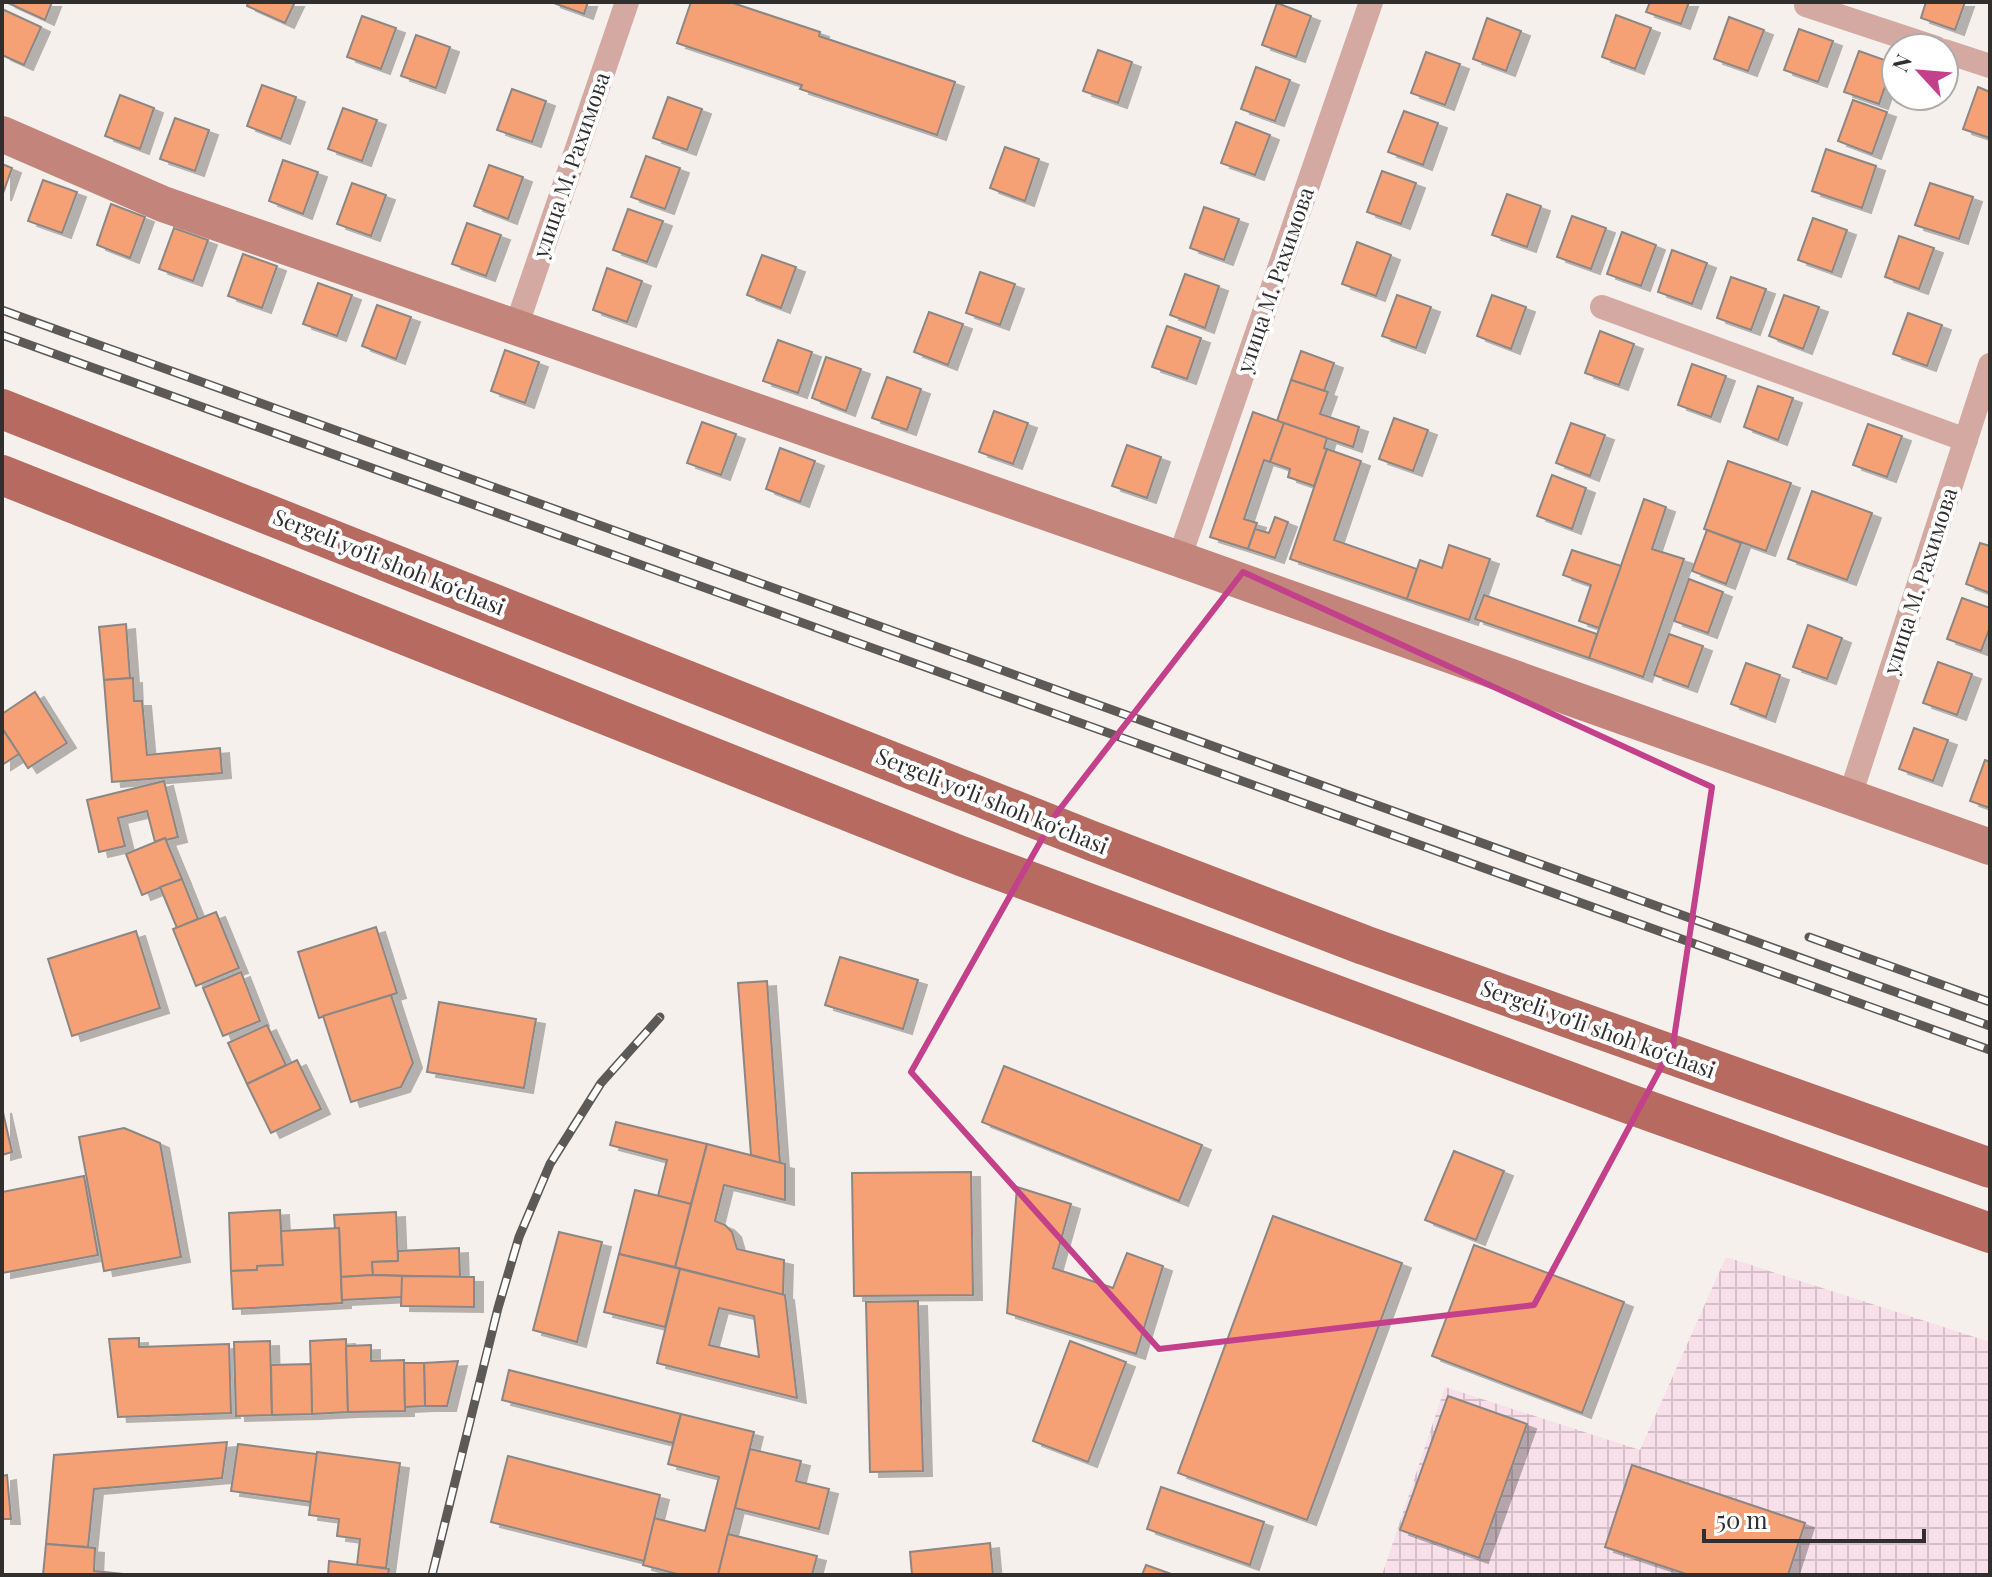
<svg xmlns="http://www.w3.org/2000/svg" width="1992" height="1577" font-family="'Playfair Display',serif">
  <defs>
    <pattern id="industrial-grid" width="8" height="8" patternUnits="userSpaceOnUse" patternTransform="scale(2)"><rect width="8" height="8" fill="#f8dfe9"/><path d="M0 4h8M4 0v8" fill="none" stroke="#d5c0c8"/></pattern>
    <filter id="shadow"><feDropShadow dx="9" dy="5" stdDeviation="0" flood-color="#0004"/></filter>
  </defs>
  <rect width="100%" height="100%" fill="#f5f0ec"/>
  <!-- industrial -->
  <polygon fill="url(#industrial-grid)" points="1726,1257 1990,1342 1990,1575 1382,1575 1445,1387 1640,1450"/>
  <!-- building -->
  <g fill="#f5a175" stroke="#8c8684" stroke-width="2" fill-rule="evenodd" filter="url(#shadow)">
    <polygon points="6,2 52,2 45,20"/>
    <polygon points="248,2 295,2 285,23 247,6"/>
    <polygon points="551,2 588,2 584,14"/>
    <polygon points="691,2 730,2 820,32 819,36 955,82 937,135 800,89 802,85 677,43"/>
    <polygon points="1650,2 1689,2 1681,24 1646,12"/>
    <polygon points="1926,2 1965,2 1955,30 1921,18"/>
    <polygon points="1277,3 1311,16 1296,57 1262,45"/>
    <polygon points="2,9 41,27 24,65 2,55"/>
    <polygon points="1616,15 1651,28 1635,69 1602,57"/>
    <polygon points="362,16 396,28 381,69 347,57"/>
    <polygon points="1729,17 1764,30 1748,71 1714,59"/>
    <polygon points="1487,18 1521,31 1506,71 1473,59"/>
    <polygon points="1799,29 1833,41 1818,82 1784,70"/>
    <polygon points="416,35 450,47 436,88 401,76"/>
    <polygon points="1098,50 1132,62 1118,103 1083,91"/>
    <polygon points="1859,51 1893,63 1879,104 1844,92"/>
    <polygon points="1426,52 1460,64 1445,105 1411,93"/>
    <polygon points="1256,67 1290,80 1275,121 1241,109"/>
    <polygon points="262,85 296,97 281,139 247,126"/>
    <polygon points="1978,87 1990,92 1990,138 1963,129"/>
    <polygon points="512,89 546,101 532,142 497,130"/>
    <polygon points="120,95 154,108 140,149 105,136"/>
    <polygon points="668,97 702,109 687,150 653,138"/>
    <polygon points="1853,100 1887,112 1872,154 1838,141"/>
    <polygon points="343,108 377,120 362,161 328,149"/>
    <polygon points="1404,111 1438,123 1423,165 1388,152"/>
    <polygon points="175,118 209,130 195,171 160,159"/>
    <polygon points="1236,122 1270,135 1255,175 1221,163"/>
    <polygon points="1005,147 1039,159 1025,201 990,188"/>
    <polygon points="1826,149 1876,166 1862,208 1812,191"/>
    <polygon points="646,156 680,168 665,209 631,197"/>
    <polygon points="283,160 318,172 303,214 269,201"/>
    <polygon points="2,164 12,168 2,196"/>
    <polygon points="489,165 523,177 508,219 474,206"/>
    <polygon points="1382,171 1416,183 1401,224 1367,212"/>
    <polygon points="43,180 77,192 62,233 28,221"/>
    <polygon points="352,183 386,195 371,236 337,224"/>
    <polygon points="1930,183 1973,197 1959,239 1915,225"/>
    <polygon points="1507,194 1541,206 1527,247 1492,235"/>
    <polygon points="111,204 145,217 130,258 97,245"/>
    <polygon points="1204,207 1239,219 1224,260 1190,248"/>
    <polygon points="628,209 663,221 647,262 613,250"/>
    <polygon points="1572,216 1606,228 1591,269 1557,257"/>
    <polygon points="1813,218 1847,230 1832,272 1798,260"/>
    <polygon points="467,223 501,235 486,276 452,264"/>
    <polygon points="174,228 208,240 193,281 159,269"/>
    <polygon points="1622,232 1656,245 1641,286 1607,274"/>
    <polygon points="1899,236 1934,248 1919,289 1885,277"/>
    <polygon points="1357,242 1391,255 1376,296 1342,284"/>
    <polygon points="1672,250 1707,263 1692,304 1658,292"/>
    <polygon points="243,254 277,266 262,308 228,296"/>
    <polygon points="762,255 796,267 781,308 747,295"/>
    <polygon points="607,268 642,281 627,322 593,310"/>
    <polygon points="980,272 1015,284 1000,325 966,313"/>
    <polygon points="1185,274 1219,286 1205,328 1170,315"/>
    <polygon points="1731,277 1766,289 1751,330 1717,318"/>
    <polygon points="318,283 352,295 337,336 303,324"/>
    <polygon points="1397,295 1431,307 1416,348 1382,336"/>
    <polygon points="1492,295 1526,307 1511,349 1477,336"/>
    <polygon points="1784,295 1819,307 1803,349 1769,336"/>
    <polygon points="377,305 411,317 396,359 362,346"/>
    <polygon points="929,312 963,324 948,365 914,352"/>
    <polygon points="1908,313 1942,325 1927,366 1893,354"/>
    <polygon points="1167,326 1201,338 1187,379 1152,367"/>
    <polygon points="1600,331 1634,344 1619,385 1585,373"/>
    <polygon points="778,340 812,352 798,393 763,381"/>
    <polygon points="505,350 539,362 525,403 491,391"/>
    <polygon points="1301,351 1334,363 1324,391 1291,380"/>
    <polygon points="826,357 861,369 846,411 812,398"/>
    <polygon points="1692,364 1726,376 1711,417 1678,405"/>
    <polygon points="887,377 921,389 907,430 872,418"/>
    <polygon points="1291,380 1328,392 1320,414 1359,427 1353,447 1277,421"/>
    <polygon points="1758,386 1793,398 1778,440 1744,427"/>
    <polygon points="994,411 1028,423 1013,464 979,452"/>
    <polygon points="1253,412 1284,423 1270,462 1264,460 1244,519 1257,523 1248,549 1210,537"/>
    <polygon points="1394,418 1428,430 1413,471 1379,459"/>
    <polygon points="702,422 736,434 721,475 687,463"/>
    <polygon points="1284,423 1327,438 1324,448 1327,449 1314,486 1288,477 1290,469 1270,462"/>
    <polygon points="1571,423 1605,435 1590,476 1556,463"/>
    <polygon points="1868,424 1902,436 1887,477 1853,465"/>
    <polygon points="1127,445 1161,457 1147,498 1112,486"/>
    <polygon points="780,448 815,461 800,502 766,489"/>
    <polygon points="1327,449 1361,461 1334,540 1417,569 1407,599 1290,559"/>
    <polygon points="1728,461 1791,483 1766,551 1704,529"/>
    <polygon points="1552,475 1586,488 1572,529 1537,516"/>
    <polygon points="1812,491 1872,513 1847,580 1788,559"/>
    <polygon points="1644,499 1666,507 1652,549 1684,559 1643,677 1589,658"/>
    <polygon points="1275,517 1288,522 1275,558 1248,549 1255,529 1269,533"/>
    <polygon points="1707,530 1741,543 1726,584 1692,571"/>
    <polygon points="1980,543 1990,546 1990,593 1966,584"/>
    <polygon points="1449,545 1490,559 1469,620 1407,599 1420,560 1442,568"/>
    <polygon points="1572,550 1621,566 1599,628 1579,621 1591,585 1563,575"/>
    <polygon points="1689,579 1723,592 1708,633 1674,621"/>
    <polygon points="1484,595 1597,634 1589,658 1475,619"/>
    <polygon points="1962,598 1990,608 1990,627 1981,651 1947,639"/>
    <polygon points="126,624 130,678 104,680 99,627"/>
    <polygon points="1808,625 1842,638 1827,679 1793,667"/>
    <polygon points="1669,634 1703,646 1688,687 1654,675"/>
    <polygon points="1938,662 1972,674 1957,715 1923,703"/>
    <polygon points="1746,663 1780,675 1766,717 1731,704"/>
    <polygon points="133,678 134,701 142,701 147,755 220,748 222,773 112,782 104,680"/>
    <polygon points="35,692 67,743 28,768 2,728 2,714"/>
    <polygon points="2,728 19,754 2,765"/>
    <polygon points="1914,728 1948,740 1933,781 1899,769"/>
    <polygon points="1985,760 1990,762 1990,808 1970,801"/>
    <polygon points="164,781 178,837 166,840 165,838 155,842 147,811 118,818 125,846 99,852 87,800"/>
    <polygon points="165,838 182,879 142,895 126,854"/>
    <polygon points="182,879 198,919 177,928 160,887"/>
    <polygon points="216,912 239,968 196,986 173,929"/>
    <polygon points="376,927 397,993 319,1018 298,952"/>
    <polygon points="136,931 160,1008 72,1036 48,959"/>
    <polygon points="840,957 918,980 903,1029 825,1005"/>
    <polygon points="241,972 260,1021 223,1036 203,988"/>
    <polygon points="767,981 780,1163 751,1155 738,983"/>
    <polygon points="391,995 413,1063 401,1087 351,1102 323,1016"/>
    <polygon points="439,1002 536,1019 524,1088 427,1072"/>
    <polygon points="267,1025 286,1065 247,1084 228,1043"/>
    <polygon points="297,1060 321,1109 271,1133 247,1084"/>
    <polygon points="1004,1066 1202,1145 1179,1201 982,1122"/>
    <polygon points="2,1108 12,1152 2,1155"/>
    <polygon points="616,1122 707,1144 691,1204 658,1196 667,1160 610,1145"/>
    <polygon points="124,1128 160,1143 181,1257 104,1271 79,1137"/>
    <polygon points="707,1144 785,1164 785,1200 724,1185 715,1221 725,1225 732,1232 737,1249 784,1260 783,1295 675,1267"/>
    <polygon points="1454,1151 1504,1171 1476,1240 1425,1220"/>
    <polygon points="971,1172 973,1295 854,1296 852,1173"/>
    <polygon points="84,1176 98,1255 2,1273 2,1192"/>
    <polygon points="1017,1187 1071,1204 1053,1268 1113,1288 1127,1253 1163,1266 1136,1354 1007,1313"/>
    <polygon points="635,1190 691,1204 675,1267 619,1254"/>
    <polygon points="280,1210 283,1265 257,1266 257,1270 231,1271 229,1213"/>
    <polygon points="396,1212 398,1261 372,1262 373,1275 341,1277 339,1228 335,1229 334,1215"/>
    <polygon points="1273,1216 1402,1263 1307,1520 1178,1473"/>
    <polygon points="339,1228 342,1303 233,1309 231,1271 257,1270 257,1266 283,1265 281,1231"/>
    <polygon points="559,1232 602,1242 577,1342 533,1330"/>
    <polygon points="1474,1245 1624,1302 1582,1413 1432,1356"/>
    <polygon points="459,1248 460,1277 373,1275 372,1262 398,1261 398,1251"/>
    <polygon points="619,1254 680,1269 665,1327 604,1312"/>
    <path d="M680 1269 785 1295 797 1398 657 1363ZM719 1308 754 1316 759 1357 709 1345Z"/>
    <polygon points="373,1275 402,1276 402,1297 342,1300 341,1277"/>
    <polygon points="402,1276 474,1277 474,1307 401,1306"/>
    <polygon points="918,1301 923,1471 870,1472 866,1302"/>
    <polygon points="139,1338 139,1347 229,1344 231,1413 118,1417 109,1339"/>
    <polygon points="346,1339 348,1412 312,1414 310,1341"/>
    <polygon points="270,1341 272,1415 236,1416 234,1342"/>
    <polygon points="1070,1341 1126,1362 1088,1462 1033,1441"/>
    <polygon points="371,1345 371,1361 404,1360 405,1411 348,1412 346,1346"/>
    <polygon points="458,1361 447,1406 425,1406 424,1363"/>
    <polygon points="404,1363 424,1363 425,1406 405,1407"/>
    <polygon points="311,1364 312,1414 272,1415 271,1365"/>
    <polygon points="509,1370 681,1414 673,1443 502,1400"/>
    <polygon points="1448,1396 1527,1424 1479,1558 1400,1530"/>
    <polygon points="681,1414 754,1432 718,1575 681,1575 643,1565 654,1518 705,1531 719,1477 668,1464"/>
    <polygon points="227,1442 222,1478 94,1489 88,1547 46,1544 54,1455"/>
    <polygon points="238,1444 317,1454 311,1502 231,1491"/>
    <polygon points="750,1449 801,1461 796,1481 829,1489 819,1529 735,1508"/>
    <polygon points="317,1452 400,1463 386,1568 357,1565 360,1539 337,1536 339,1519 309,1515"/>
    <polygon points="508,1456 660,1495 644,1561 491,1522"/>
    <polygon points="1632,1465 1805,1523 1788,1575 1689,1575 1605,1547"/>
    <polygon points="7,1475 11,1519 2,1519 2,1476"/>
    <polygon points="1161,1487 1264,1522 1250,1565 1147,1529"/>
    <polygon points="728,1534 817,1556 812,1575 718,1575"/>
    <polygon points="990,1543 993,1575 912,1575 910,1552"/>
    <polygon points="46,1544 95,1548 94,1571 134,1575 43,1575"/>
    <polygon points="329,1561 389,1569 388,1575 328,1575"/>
    <polygon points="1146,1565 1174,1575 1142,1575"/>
  </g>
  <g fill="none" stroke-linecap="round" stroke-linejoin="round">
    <!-- street -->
    <g stroke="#d4a9a2" stroke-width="24">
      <polyline points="1806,5 1936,48"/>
      <polyline points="1944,51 1990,66"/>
      <polyline points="1602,307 1966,440"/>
      <polyline points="516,327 627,2"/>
      <polyline points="1179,559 1371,2"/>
      <polyline points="1850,796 1990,365"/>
    </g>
    <!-- secondary -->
    <polyline stroke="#c3847c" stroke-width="36" points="2,134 163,204 1179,559 1990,847"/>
    <!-- primary -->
    <g stroke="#b66a60" stroke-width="40">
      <polyline points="2,409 1092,841 1364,945 1990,1168"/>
      <polyline points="2,475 961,856 1624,1102 1990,1233"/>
    </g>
    <!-- rail casing -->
    <g stroke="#5c5957" stroke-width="9">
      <g id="rail">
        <polyline points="2,310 1990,1026"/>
        <polyline points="2,335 1990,1050"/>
        <polyline points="1809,937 1990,1002"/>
        <polyline points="432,1575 498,1308 519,1237 550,1164 601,1083 660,1017"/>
      </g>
    </g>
    <!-- rail -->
    <use href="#rail" stroke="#fff" stroke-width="6" stroke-dasharray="18" stroke-linecap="butt"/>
  </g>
  <!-- marked area -->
  <path fill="none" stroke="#c3418a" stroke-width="6" stroke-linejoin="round" d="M1243 572 1712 787 1673 1045 1534 1305 1159 1349 911 1072 1056 814Z"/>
  <g text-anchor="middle" stroke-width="8" stroke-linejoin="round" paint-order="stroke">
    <!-- street labels -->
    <g font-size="22" fill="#312f2e" stroke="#fff">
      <text transform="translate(571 165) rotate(-71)" y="8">улица М. Рахимова</text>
      <text transform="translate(1275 280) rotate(-71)" y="8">улица М. Рахимова</text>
      <text transform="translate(389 562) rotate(22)" y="8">Sergeli yo‘li shoh ko‘chasi</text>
      <text transform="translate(1920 581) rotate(-72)" y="8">улица М. Рахимова</text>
      <text transform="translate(992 801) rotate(22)" y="8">Sergeli yo‘li shoh ko‘chasi</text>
      <text transform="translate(1598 1029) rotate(20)" y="8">Sergeli yo‘li shoh ko‘chasi</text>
    </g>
  </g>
  <!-- border -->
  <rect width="1992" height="1577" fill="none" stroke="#312f2e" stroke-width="8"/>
  <!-- north arrow -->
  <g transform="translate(1920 72) rotate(296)"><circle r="38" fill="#ffffff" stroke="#adacab" stroke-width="2"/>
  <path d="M0-6L14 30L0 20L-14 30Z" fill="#c3418a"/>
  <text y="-12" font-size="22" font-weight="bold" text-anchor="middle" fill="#312f2e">N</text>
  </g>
  <!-- scale -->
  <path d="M1704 1529v12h220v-12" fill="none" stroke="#312f2e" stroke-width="4"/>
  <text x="1716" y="1529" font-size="24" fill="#312f2e" stroke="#ffffff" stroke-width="6" paint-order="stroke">50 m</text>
</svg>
